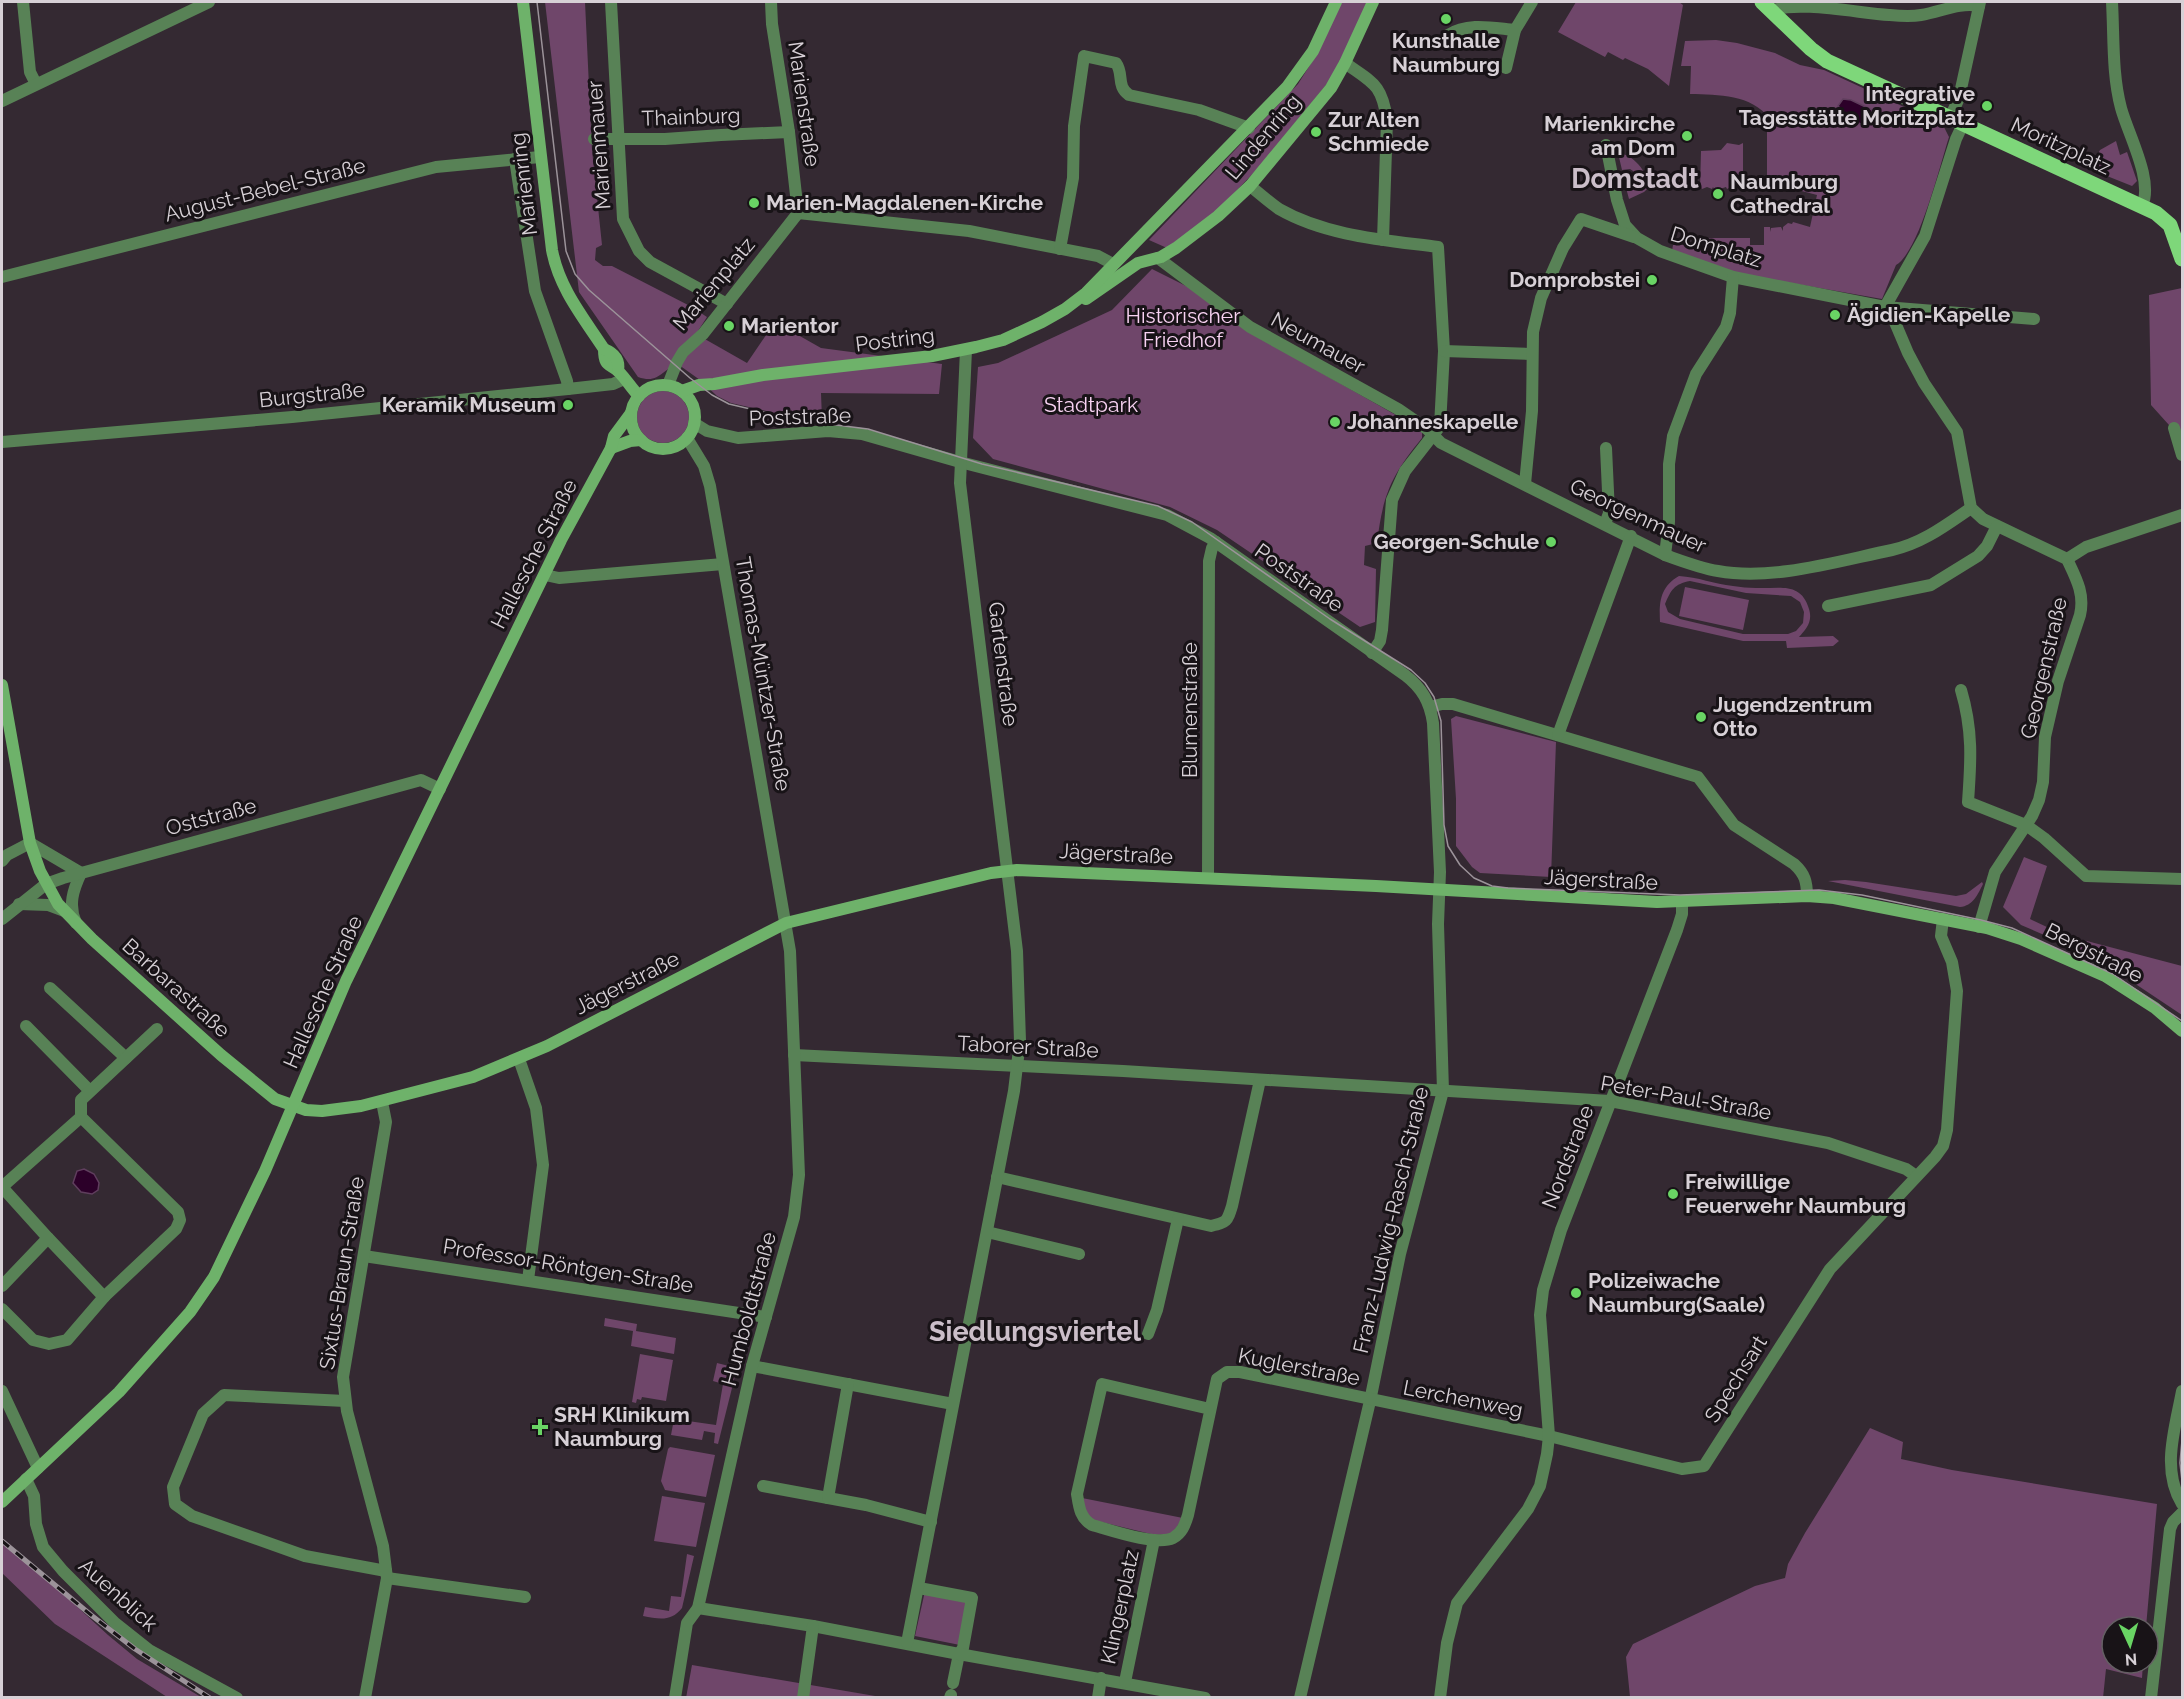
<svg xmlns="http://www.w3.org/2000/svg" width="2184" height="1699" font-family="Raleway,sans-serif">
  <rect width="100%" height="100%" fill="#342932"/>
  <!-- green -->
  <g fill="#6f466a" fill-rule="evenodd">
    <path d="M545 2H585L592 150 602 245 596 248 595 260 603 266H612L690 306 707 317 696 334 747 363 775 322 821 348 942 364 939 394 821 393 822 419 789 416 731 403 717 396 700 380 679 365C661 368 660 385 638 377L579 292Z"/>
    <polygon points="1340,2 1370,2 1330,80 1260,166 1219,209 1167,248 1149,240 1298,84 1317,54"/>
    <polygon points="1576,2 1679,2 1683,5 1669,86 1648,69 1625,58 1623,60 1608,52 1605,57 1558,32"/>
    <path d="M1716 40 1737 43 1775 53 1800 65 1824 70 1943 125 1949 137C1940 165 1919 252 1896 265L1882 299 1733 273 1672 251 1673 245H1693V238H1750V245H1764V227H1770V232L1771 228 1781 227 1783 231V227L1788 223 1792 224 1793 222 1810 227 1817 195 1767 182V122L1770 119C1751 94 1719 95 1690 94L1691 66H1681L1685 41Z"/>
    <polygon points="2116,141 2120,155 2127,152 2137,181 2132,186 2092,170 2091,167 2100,150"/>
    <polygon points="1727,143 1739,145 1743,143 1743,189 1731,187 1727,189 1726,187 1720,189 1719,187 1719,189 1714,189 1713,187 1712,189 1707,187 1702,189 1701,187 1700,189 1701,151 1721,150"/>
    <path d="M1618 153C1633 154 1648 172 1649 187L1644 192 1629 199 1625 184 1634 181 1633 171 1630 169 1622 170Z"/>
    <path d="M1152 269 1204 295 1248 331 1394 414 1422 432V438C1391 476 1383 494 1377 543L1365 546 1364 565 1376 569 1375 622 1360 627 1217 530 1170 507 993 459 973 438 978 367 998 363 1112 310Z"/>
    <polygon points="2182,288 2182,448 2178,435 2151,405 2149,295"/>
    <circle cx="663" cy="417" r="26"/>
    <path d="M1679 576C1698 577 1714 584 1733 586 1741 587 1748 588 1756 588 1779 589 1801 581 1809 609 1813 622 1806 629 1799 637L1833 636 1839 641 1833 646 1787 648 1786 641H1743L1660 622C1659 602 1660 587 1679 576ZM1690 581 1746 593 1791 596 1800 602 1804 612 1803 623 1796 631 1788 634H1743L1680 619 1668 612 1665 604C1671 590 1674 584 1690 581Z"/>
    <polygon points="1685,587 1749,600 1743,630 1679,616"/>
    <polygon points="1456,716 1556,742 1551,877 1480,873 1472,867 1456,846 1456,799 1451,719"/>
    <polygon points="2024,857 2047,866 2030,919 2064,935 2182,966 2182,1015 2104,963 2065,944 2021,925 2003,907"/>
    <path d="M1845 880 1866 882 1956 896 1966 894 1982 882 1983 884C1978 894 1973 906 1960 907L1828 881Z"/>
    <polygon points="605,1318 637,1324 636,1331 676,1338 674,1354 631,1346 633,1331 604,1326"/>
    <polygon points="640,1354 673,1360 666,1401 642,1397 641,1400 637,1399 636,1403 632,1402"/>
    <polygon points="717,1363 737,1368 718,1444 714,1443 715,1433 704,1431 702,1440 671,1435 674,1419 716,1425 723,1384 713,1381"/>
    <polygon points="1870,1428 1903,1442 1901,1459 1952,1470 2157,1504 2146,1627 2112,1627 2112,1663 2143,1663 2142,1678 2106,1669 2103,1698 1630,1697 1626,1657 1633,1644 1755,1586 1785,1578 1788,1564 1805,1533"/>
    <polygon points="670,1447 715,1455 706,1497 665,1490 661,1481 668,1449"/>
    <polygon points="662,1496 705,1503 696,1547 654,1541"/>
    <polygon points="1082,1498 1183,1518 1172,1534 1155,1535 1093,1520 1086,1516"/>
    <polygon points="2,1538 108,1635 137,1659 201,1697 167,1697 55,1624 2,1573"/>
    <path d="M687 1554 694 1556 682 1608C671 1622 659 1619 643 1616L645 1607 669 1611 671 1596 681 1597Z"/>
    <polygon points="925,1591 969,1600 960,1645 915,1636"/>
    <polygon points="692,1665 881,1697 686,1698"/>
  </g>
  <!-- water -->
  <g fill="#2c0029" stroke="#5f3e5d" stroke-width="1.5">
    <polygon points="1843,99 1851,100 1872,110 1871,123 1868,127 1851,120 1838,106"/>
    <polygon points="84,1169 94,1174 99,1183 98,1190 92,1194 81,1192 73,1183 77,1171"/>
  </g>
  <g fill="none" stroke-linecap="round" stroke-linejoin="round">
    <!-- minor -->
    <g stroke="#588256" stroke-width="12">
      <polyline points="23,2 30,72 36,84"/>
      <polyline points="611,2 623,219 639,251 650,262 727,304"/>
      <polyline points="771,2 772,24 789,132 798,213"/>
      <path d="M2112 2C2114 37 2112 74 2121 108 2128 134 2154 181 2142 206"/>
      <path d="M1771 11C1796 0 1858 13 1889 15 1900 16 1910 17 1921 15 1941 12 1959 2 1979 6"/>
      <path d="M1448 35C1468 22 1493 28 1515 30"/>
      <path d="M1345 63C1373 83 1382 84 1387 120L1383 240"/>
      <polyline points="1506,68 1515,30 1532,2"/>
      <polyline points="2,101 209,2"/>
      <polyline points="1950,118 1959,98 1980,2"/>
      <polyline points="594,139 665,139 721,135 789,132"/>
      <polyline points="1606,145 1617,200 1625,225 1637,238 1660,251 1733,277 1885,307 2034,319"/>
      <polyline points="515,159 535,291 567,381 568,389"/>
      <path d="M1250 186C1259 193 1269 202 1279 209 1326 236 1385 240 1438 247L1444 351 1440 426 1405 471 1392 500 1382 630 1380 641 1372 653"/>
      <polyline points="798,213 969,231 1098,256 1113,264"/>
      <path d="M1060 249 1073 178 1074 126 1084 56 1116 63C1124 74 1116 86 1129 95L1199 110 1249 128"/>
      <path d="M1158 258 1250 327 1398 409 1427 429 1441 443 1665 555C1682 561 1700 568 1718 571 1773 581 1838 561 1892 550 1923 543 1946 525 1971 508"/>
      <polyline points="2,277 436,167 540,157"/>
      <path d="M1885 307 1891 313 1908 353 1924 383 1957 432 1971 508 1983 519 2067 559C2076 578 2085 594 2080 615L2058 681 2045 737 2043 782 2039 800 2032 816 1995 872 1979 927"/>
      <polyline points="1885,307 1925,236 1956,139 1963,124"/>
      <polyline points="1444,351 1532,354"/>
      <polyline points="668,385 677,362 683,352 703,334 798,213"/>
      <path d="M694 423 707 431 738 438 828 431 862 434 960 462 1167 515 1210 538 1405 675C1422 688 1430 702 1433 723L1440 872 1438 924 1443 1091 1400 1254 1370 1401 1300 1698"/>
      <polyline points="2174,428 2182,455"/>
      <polyline points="2,442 292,417 568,389 613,384 624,379"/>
      <polyline points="1525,484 1532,411 1533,332 1541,298 1563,248 1581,219 1634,237"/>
      <polyline points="1605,524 1609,513 1606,448"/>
      <polyline points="1665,555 1669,522 1669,464 1673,436 1696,374 1726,327 1730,313 1733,277"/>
      <polyline points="2067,559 2086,547 2182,515"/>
      <polyline points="545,575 559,578 723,564"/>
      <polyline points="1828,606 1931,585 1978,556 1987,546 1997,526"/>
      <path d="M1961 690C1973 730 1971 761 1968 802L2026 825 2044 838 2086 876 2182 879"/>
      <path d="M1430 707 1442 704H1453L1698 777 1734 825 1794 864C1805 874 1807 882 1807 896"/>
      <polyline points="1558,735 1631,536"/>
      <path d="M2 861 7 855 30 843 81 873C73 890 68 905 76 923"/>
      <polyline points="1208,878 1209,561 1212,548 1216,542"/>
      <polyline points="19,904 48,905 64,911"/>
      <polyline points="2,919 46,884 63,878 421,780 440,789"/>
      <polyline points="50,988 126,1058"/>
      <polyline points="26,1026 90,1091"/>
      <polyline points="794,1055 1123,1071 1610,1101 1828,1143 1906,1169 1916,1176"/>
      <polyline points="519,1059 536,1108 543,1165 528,1280"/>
      <path d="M997 1177 1211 1226C1227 1222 1227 1222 1232 1206L1260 1080"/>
      <polyline points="987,1232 1079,1254"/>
      <polyline points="48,1238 104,1297"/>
      <polyline points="364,1256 766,1317"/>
      <polyline points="2,1286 48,1238 2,1187 81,1117"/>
      <polyline points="2,1309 33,1340 49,1344 67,1340 104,1297 176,1229 180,1220 178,1212 81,1117 81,1100 157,1029"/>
      <polyline points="1148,1334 1157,1310 1178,1219"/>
      <polyline points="752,1366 953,1404"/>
      <path d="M2182 1391C2175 1429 2161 1469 2182 1504"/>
      <polyline points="345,1401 224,1395 203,1414 173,1487 175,1504 192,1516 305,1556 386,1571"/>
      <path d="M1210 1409 1102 1384 1077 1494C1079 1507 1080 1518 1092 1525 1110 1530 1156 1546 1173 1538 1182 1533 1185 1525 1188 1515L1217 1379 1227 1372H1240L1549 1436 1682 1469 1704 1466 1830 1269 1935 1157 1943 1146 1947 1130 1957 991 1952 962 1941 936 1943 919"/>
      <polyline points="26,1479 34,1496 36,1524 43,1547 63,1571 115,1623 149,1650 237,1698"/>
      <polyline points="763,1486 866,1505 931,1522"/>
      <polyline points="828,1498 848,1384"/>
      <polyline points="387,1578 525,1597"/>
      <polyline points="919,1588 972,1598 963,1648 959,1654 953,1683"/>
      <polyline points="698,1608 813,1626 959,1654 1205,1698"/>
      <polyline points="907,1643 1014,1091 1020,1041 1017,951 960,483 966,350"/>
      <polyline points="1125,1682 1154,1540"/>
      <polyline points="365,1698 387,1578 383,1546 347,1411 343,1377 386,1122 382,1102"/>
      <polyline points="675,1698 687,1623 698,1608 752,1366 794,1217 799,1175 790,951 710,486 704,466 687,438"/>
      <polyline points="803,1698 813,1626"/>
      <polyline points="950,1698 951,1695"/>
      <polyline points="1098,1698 1101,1678"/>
      <polyline points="1440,1698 1447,1643 1457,1603 1528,1509 1540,1486 1547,1454 1549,1436 1540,1315 1543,1290 1561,1230 1677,930 1682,914 1682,903"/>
      <polyline points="2151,1698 2170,1529 2173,1522 2182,1513"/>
    </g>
    <!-- tertiary -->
    <polyline stroke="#588256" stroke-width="12" points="2,1391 38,1468"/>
    <!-- secondary -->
    <g stroke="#6eb26a" stroke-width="12">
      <path d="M523 2 552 250C559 288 583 317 604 349 604 368 610 363 619 372 626 379 632 389 639 396"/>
      <polyline points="1086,299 1138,263 1161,257 1176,248 1218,216 1250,186 1331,88 1345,63 1373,2"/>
      <path d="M604 349C614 353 620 359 618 371"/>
      <circle cx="663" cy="417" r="32"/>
      <polyline points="682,391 699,385 714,384 763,375 932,356 976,347 1003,340 1042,322 1065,309 1086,293 1287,87 1313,51 1336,2"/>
      <polyline points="611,448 630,441 641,440"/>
      <polyline points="2,685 30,843 40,871 58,904 92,939 221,1055 275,1099 306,1110 322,1111 361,1106 473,1077 547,1046 786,923 991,873 1017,870 1376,886 1657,902 1807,896 1834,898 1987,928 2021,939 2105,976 2155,1008 2182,1031"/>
      <polyline points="2,1502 119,1392 190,1312 214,1277 265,1171 346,981 561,540 611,448 614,436 631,413"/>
    </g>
    <!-- primary -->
    <polyline stroke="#7ed77a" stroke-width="15" points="1762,2 1811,49 1827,61 2156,213 2170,225 2182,259"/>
    <!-- tram -->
    <g stroke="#9c939a" stroke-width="1.5">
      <polyline points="537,2 566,251 575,274 589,290 690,378 712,395 729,404 797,420 868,429 982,464 1158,506 1192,522 1330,619 1411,670 1425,683 1434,697 1441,721 1444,825 1448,846 1460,865 1474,878 1492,886 1508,888 1680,895 1819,890 1862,895 1981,920 2012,928 2113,974 2182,1021"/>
      <polyline points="2182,1440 2180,1463 2182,1481"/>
    </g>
    <!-- rail casing -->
    <g stroke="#9c939a" stroke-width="5">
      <polyline id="rail" points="2,1541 91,1615 135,1649 210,1698"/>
    </g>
    <!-- rail -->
    <use href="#rail" stroke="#181317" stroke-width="3" stroke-dasharray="9" stroke-linecap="butt"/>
  </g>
  <!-- markers -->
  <g fill="#69d464" stroke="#181317" stroke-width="2">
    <circle cx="1446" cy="19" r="6"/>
    <circle cx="1987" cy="106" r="6"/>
    <circle cx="1316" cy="132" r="6"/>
    <circle cx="1687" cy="136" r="6"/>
    <circle cx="1718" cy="194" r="6"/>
    <circle cx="754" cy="203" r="6"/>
    <circle cx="1652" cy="280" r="6"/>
    <circle cx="1835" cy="315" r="6"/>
    <circle cx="729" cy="326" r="6"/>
    <circle cx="568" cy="405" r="6"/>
    <circle cx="1335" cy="422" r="6"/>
    <circle cx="1551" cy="542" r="6"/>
    <circle cx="1701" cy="717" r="6"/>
    <circle cx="1673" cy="1194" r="6"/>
    <circle cx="1576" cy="1293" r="6"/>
    <path d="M537 1418h6v6h6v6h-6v6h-6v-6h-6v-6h6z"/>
  </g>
  <g text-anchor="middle" stroke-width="6" stroke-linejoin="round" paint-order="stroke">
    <!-- poi labels -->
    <g font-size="21" font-weight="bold" fill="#d7d0d6" stroke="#181317" text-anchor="start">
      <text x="1446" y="48" text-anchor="middle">Kunsthalle<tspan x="1446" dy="24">Naumburg</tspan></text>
      <text x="1975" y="101" text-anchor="end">Integrative<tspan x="1975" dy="24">Tagesstätte Moritzplatz</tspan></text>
      <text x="1328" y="127">Zur Alten<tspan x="1328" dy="24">Schmiede</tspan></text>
      <text x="1675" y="131" text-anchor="end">Marienkirche<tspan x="1675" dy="24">am Dom</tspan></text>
      <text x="1730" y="189">Naumburg<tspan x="1730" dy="24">Cathedral</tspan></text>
      <text x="766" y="210">Marien-Magdalenen-Kirche</text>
      <text x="1640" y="287" text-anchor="end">Domprobstei</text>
      <text x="1847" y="322">Ägidien-Kapelle</text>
      <text x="741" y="333">Marientor</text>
      <text x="556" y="412" text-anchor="end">Keramik Museum</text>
      <text x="1347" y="429">Johanneskapelle</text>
      <text x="1539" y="549" text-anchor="end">Georgen-Schule</text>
      <text x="1713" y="712">Jugendzentrum<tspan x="1713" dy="24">Otto</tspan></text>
      <text x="1685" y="1189">Freiwillige<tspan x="1685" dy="24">Feuerwehr Naumburg</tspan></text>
      <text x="1588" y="1288">Polizeiwache<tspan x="1588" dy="24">Naumburg(Saale)</tspan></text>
      <text x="554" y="1422">SRH Klinikum<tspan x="554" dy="24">Naumburg</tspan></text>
    </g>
    <!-- street labels -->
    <g font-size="21" fill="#d7d0d6" stroke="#181317">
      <text transform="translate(804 104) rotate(82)" y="7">Marienstraße</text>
      <text transform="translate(691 117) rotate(-2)" y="7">Thainburg</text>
      <text transform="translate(1263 137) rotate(-50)" y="7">Lindenring</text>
      <text transform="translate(599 145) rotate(-94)" y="7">Marienmauer</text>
      <text transform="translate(2061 146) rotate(25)" y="7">Moritzplatz</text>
      <text transform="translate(524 184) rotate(-97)" y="7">Marienring</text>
      <text transform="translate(265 190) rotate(-14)" y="7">August-Bebel-Straße</text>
      <text transform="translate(1716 247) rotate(17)" y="7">Domplatz</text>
      <text transform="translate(714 284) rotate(-50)" y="7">Marienplatz</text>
      <text transform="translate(895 340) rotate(-7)" y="7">Postring</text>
      <text transform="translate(1318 343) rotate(29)" y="7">Neumauer</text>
      <text transform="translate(312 395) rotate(-6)" y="7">Burgstraße</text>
      <text transform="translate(800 417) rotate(-2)" y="7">Poststraße</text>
      <text transform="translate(1638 516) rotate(25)" y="7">Georgenmauer</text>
      <text transform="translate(534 554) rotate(-63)" y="7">Hallesche Straße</text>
      <text transform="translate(1299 578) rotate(35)" y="7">Poststraße</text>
      <text transform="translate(1003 664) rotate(83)" y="7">Gartenstraße</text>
      <text transform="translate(2044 668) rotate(-77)" y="7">Georgenstraße</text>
      <text transform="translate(763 674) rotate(80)" y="7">Thomas-Müntzer-Straße</text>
      <text transform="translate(1190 710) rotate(-90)" y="7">Blumenstraße</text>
      <text transform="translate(211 817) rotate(-15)" y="7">Oststraße</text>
      <text transform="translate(1116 854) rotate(3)" y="7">Jägerstraße</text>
      <text transform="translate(1601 880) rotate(3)" y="7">Jägerstraße</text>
      <text transform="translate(2094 953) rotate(27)" y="7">Bergstraße</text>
      <text transform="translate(627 983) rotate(-27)" y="7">Jägerstraße</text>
      <text transform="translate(176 988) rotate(42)" y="7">Barbarastraße</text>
      <text transform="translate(323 992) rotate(-66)" y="7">Hallesche Straße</text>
      <text transform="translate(1028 1047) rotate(3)" y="7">Taborer Straße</text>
      <text transform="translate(1686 1098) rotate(10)" y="7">Peter-Paul-Straße</text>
      <text transform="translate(1568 1157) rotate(-69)" y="7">Nordstraße</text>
      <text transform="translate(1391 1220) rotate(-77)" y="7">Franz-Ludwig-Rasch-Straße</text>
      <text transform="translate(568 1266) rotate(9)" y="7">Professor-Röntgen-Straße</text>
      <text transform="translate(342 1273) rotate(-81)" y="7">Sixtus-Braun-Straße</text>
      <text transform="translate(749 1309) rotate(-75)" y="7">Humboldtstraße</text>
      <text transform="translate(1299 1367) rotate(11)" y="7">Kuglerstraße</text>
      <text transform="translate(1736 1379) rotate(-58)" y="7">Spechsart</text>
      <text transform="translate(1463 1399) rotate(11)" y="7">Lerchenweg</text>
      <text transform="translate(118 1595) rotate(42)" y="7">Auenblick</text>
      <text transform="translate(1120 1607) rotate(-78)" y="7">Klingerplatz</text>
    </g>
    <!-- park labels -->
    <g font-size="21" fill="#f8d2f2" stroke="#181317">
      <text x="1183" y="323">Historischer<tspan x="1183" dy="24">Friedhof</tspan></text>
      <text x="1091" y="412">Stadtpark</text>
    </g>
    <!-- district labels -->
    <g font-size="27" font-weight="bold" fill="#cbbec9" stroke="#181317">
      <text x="1635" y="188">Domstadt</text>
      <text x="1035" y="1341">Siedlungsviertel</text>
    </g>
  </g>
  <!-- border -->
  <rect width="2184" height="1699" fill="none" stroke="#d7d0d6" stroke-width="6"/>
  <!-- north arrow -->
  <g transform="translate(2130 1645) rotate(176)"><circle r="28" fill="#181317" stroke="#645f63" stroke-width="1.5"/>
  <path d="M0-4.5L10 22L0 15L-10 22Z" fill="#69d464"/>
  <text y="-9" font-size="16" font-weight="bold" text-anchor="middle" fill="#d7d0d6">N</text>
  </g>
</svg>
